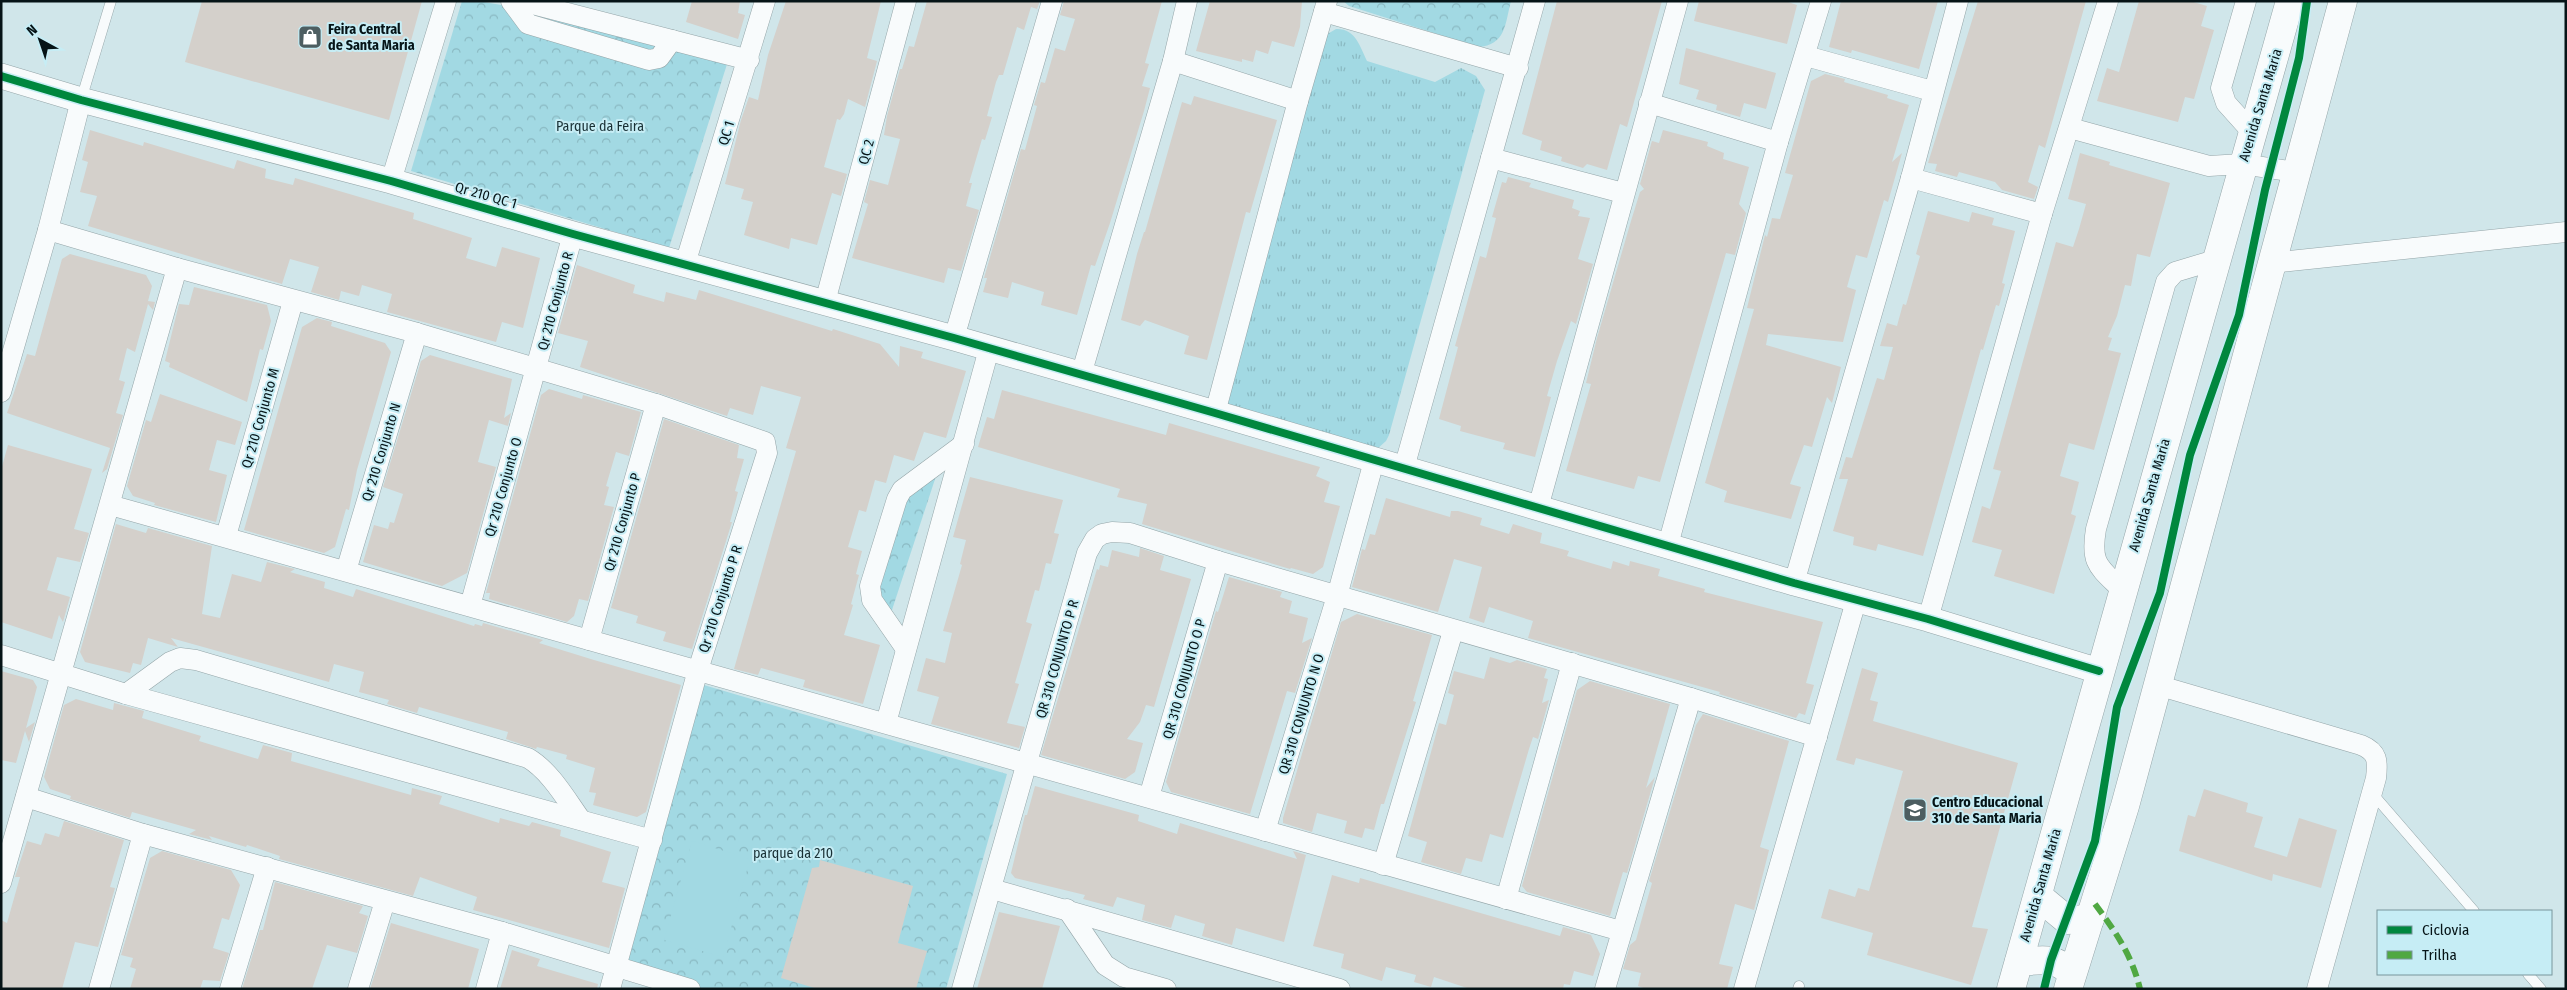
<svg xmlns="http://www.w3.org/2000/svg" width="2567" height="990" font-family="'Fira Sans Condensed',sans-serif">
  <defs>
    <pattern id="grass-tufts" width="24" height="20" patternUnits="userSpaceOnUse" patternTransform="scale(1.25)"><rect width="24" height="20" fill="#a2d9e3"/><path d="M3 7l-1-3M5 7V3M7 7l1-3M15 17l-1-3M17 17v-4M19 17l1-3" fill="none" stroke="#8ab9c2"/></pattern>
    <pattern id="park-crowns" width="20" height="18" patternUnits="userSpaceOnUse" patternTransform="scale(1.25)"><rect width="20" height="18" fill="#a2d9e3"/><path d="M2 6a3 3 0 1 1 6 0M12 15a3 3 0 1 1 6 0" fill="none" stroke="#8ab9c2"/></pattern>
  </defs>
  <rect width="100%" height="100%" fill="#d0e6ea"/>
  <!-- grass -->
  <path fill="url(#grass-tufts)" d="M1336 29C1355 28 1360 46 1367 61L1435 82 1461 68 1476 76 1485 90 1389 435 1386 441 1376 450 1228 410 1222 392 1324 36Z"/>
  <!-- park -->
  <g fill="url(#park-crowns)">
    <polygon points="462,1 478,1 581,19 728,61 669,248 411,171"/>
    <path d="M1343 1H1511C1505 24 1506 45 1478 47L1349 6Z"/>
    <polygon points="939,467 889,619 871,592 902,495"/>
    <polygon points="697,683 1007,774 946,989 699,989 617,966"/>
  </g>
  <!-- pitch -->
  <polygon fill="#a2d9e3" points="692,841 750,859 723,957 664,940"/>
  <!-- building -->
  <g fill="#d4d0cb">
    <polygon points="202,1 422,1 389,120 185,62"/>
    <polygon points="692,1 740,1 738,13 745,15 738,39 686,22"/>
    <polygon points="786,1 881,1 867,58 877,61 865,107 848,99 844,114 840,120 837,119 824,167 847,174 841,196 832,193 817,245 791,238 789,249 744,235 753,202 741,199 744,189 725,184 741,120 749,97 758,100 768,55"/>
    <polygon points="927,1 1040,1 1037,9 1031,7 1024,30 1017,27 1003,75 999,75 996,82 987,116 992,117 985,140 982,139 969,183 972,183 966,206 979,210 961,271 948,268 944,283 852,258 868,204 864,202 870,180 888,185 900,139 884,135 887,116 900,69 902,69 909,46 914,47"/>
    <polygon points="1064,1 1162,1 1145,63 1149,64 1142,86 1150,88 1144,111 1110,223 1095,266 1091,265 1077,315 1041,305 1044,292 1012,282 1008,298 983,292 987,278 984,278 1021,149 1025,150 1037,106 1034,105 1041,82 1045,83 1055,48 1065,51 1075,19 1060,15"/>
    <polygon points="1210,1 1302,1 1300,27 1294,47 1272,41 1268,54 1256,50 1253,62 1242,59 1242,62 1196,51"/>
    <polygon points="1557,1 1662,1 1627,127 1620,124 1607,170 1587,164 1583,168 1561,161 1562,157 1540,150 1542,141 1522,134"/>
    <polygon points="1699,1 1785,1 1797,5 1787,44 1694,21"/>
    <polygon points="1841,1 1938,1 1919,69 1852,50 1851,53 1829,47"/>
    <polygon points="1978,1 2086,1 2045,148 2039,145 2028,182 2038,187 2034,199 2002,190 1995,182 1959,172 1957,177 1935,171 1937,164 1928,163"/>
    <polygon points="2139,1 2190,1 2207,6 2201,26 2214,30 2194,99 2185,97 2178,122 2097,101 2107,68 2119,72"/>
    <polygon points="1686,48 1776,73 1766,109 1744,103 1740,117 1716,110 1717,105 1696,99 1699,90 1679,84"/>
    <polygon points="1825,74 1845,79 1844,82 1888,95 1887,98 1909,105 1892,162 1902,153 1888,202 1884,200 1867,258 1856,255 1847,287 1856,290 1843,342 1768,334 1766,345 1841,367 1832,403 1827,397 1812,447 1804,445 1790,484 1801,487 1791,519 1724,502 1727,491 1705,483 1754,309 1747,308 1765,235 1767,237 1772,218 1780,219 1793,175 1785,173 1811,81"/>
    <polygon points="1194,96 1277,120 1250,213 1246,212 1207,360 1184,354 1189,336 1145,320 1140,326 1121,320 1137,254 1144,232 1145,232 1182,102 1191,105"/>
    <polygon points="90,130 143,146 144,142 234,169 237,160 266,169 265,178 293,185 295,178 414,213 413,219 472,238 466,258 496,267 502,247 540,258 523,328 502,322 496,342 387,312 392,294 362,285 359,296 341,291 339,300 311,292 319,267 290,259 282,284 88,226 97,196 80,192 88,162 82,160"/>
    <polygon points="1663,130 1708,142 1707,146 1724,153 1723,159 1749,167 1739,204 1746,213 1735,255 1726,253 1660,482 1638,476 1634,489 1566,471 1591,384 1586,383 1597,338 1631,221 1640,192 1644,189 1640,184 1651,144 1652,141 1659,143"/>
    <polygon points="2080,153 2110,162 2109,165 2170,183 2150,257 2137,254 2131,286 2125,285 2117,316 2108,337 2112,338 2108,350 2121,353 2094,450 2069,443 2060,476 2079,482 2071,514 2076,516 2054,594 1994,576 2002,550 1972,542 1982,506 1990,509 2001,471 1993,469 2056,242 2073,247 2079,229 2086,204 2068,199"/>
    <polygon points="1508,177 1531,183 1529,187 1574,200 1572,208 1580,211 1578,216 1590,218 1578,259 1593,264 1576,324 1571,321 1557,361 1547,396 1551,397 1535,457 1503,449 1505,443 1460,431 1461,426 1439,419 1458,347 1455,346 1480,256 1486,258 1496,218 1492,217 1502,182 1506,183"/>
    <polygon points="1928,211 1969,222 1972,212 1994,218 1992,225 2015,231 2002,283 2005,284 1999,306 1996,305 1983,350 1981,349 1923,556 1878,544 1876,551 1853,545 1854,537 1833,531 1848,479 1839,479 1846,457 1852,458 1877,378 1884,380 1893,347 1880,346 1887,323 1897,326 1903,304 1906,305 1920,256 1916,254"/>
    <polygon points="70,254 146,275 152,286 148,301 155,302 153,310 148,304 135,352 127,348 119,380 125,382 116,413 123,415 107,469 102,473 110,448 7,413 27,354 35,356 62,259"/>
    <polygon points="577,265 635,285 633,293 664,302 666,292 696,300 699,290 832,331 833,329 855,336 880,344 899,367 900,346 923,352 921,358 966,371 946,438 924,432 914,461 894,455 886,483 875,480 866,512 859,510 848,547 862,551 856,574 859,575 851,604 853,605 844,635 880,645 863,704 803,687 805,680 761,668 758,675 734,669 796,451 786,448 801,397 761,386 753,415 730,408 727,416 580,367 588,341 558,333"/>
    <polygon points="194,287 267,305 271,321 263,350 260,349 247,402 169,367 170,363 165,361 179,304 189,305"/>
    <polygon points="317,318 332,322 331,326 385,343 391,352 357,470 349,510 346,509 335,547 324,553 244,530 302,327"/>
    <polygon points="430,355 512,379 504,418 511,413 508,426 489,420 478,462 496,467 467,573 442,586 363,562 374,525 388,529 390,522 394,523 403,494 383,487 421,361"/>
    <polygon points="549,389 582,399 583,395 641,412 629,456 616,452 606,486 609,487 604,505 614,507 588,601 579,599 574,616 567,622 489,599 490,593 486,593 541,395"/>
    <polygon points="1002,390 1166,435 1169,423 1320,467 1316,476 1330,482 1324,502 1340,506 1323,567 1313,574 1291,568 1290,569 1142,524 1147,504 1117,497 1120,489 978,447 987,417 994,419"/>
    <polygon points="160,394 242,422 235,445 217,440 209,470 227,475 216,522 154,505 155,503 133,496 127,486 146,420 151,422"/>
    <polygon points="664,419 739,445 737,458 744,459 735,491 738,492 730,522 732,522 692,649 663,641 666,632 636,623 638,616 611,608"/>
    <polygon points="8,445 92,469 74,529 89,533 80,562 57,557 47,590 70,597 63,622 59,615 52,639 1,622 1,470"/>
    <polygon points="970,477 1063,500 1054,533 1059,534 1051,564 1046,563 1039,591 1035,590 1026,622 1032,624 1015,683 1019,684 1007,723 1025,727 1019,748 931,724 939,697 917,691 926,658 945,663 952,633 943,631 962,565 960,564 966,540 953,537"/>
    <polygon points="1386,498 1450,517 1451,511 1458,511 1482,518 1480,525 1509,534 1513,524 1542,533 1540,543 1569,551 1567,556 1611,569 1613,561 1629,566 1630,561 1660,569 1658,576 1705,589 1704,592 1823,622 1806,683 1814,685 1805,715 1799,713 1796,718 1719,694 1720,692 1528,638 1533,621 1489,607 1484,623 1469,618 1482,567 1454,559 1438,612 1352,587 1362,549 1365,550 1370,534 1375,535"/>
    <polygon points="116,524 146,533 148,528 212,546 202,614 220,618 232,574 261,582 267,562 295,569 290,572 325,582 324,588 353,597 356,589 474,626 475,624 482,626 483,623 543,640 539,643 594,660 681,685 646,812 637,817 593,805 596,793 589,792 595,768 566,759 567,755 537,747 536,749 506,739 508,732 419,707 417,713 387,704 389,700 359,692 364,672 334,664 329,682 171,638 178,647 148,638 141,665 133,663 130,673 85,662 80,652"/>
    <polygon points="1140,548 1164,556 1160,570 1191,579 1154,707 1146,705 1140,722 1127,739 1143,743 1135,772 1125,779 1041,755 1097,569 1099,570 1100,565 1108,567 1112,550 1139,557"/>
    <polygon points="1229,577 1282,592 1280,597 1292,601 1289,613 1308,618 1302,643 1312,638 1295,693 1287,691 1250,814 1171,792 1166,782 1216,611 1218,612"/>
    <polygon points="1357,614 1432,635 1413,701 1416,702 1384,804 1381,804 1374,830 1365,828 1362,838 1344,833 1347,821 1317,813 1312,832 1283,823 1283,818 1341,622"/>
    <polygon points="1490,657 1510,663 1517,660 1547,669 1544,678 1548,679 1542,703 1549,700 1538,739 1533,737 1529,749 1503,838 1490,834 1482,862 1466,858 1461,874 1421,862 1427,842 1408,836 1439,723 1446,725 1454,695 1448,693 1454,671 1484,679"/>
    <polygon points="1862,668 1878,673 1870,700 1878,702 1873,721 2018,763 1972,927 1988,929 1971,985 1867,955 1873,933 1821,918 1829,889 1855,897 1858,888 1869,891 1903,771 1856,758 1854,765 1836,760"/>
    <polygon points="1,671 33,680 37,687 26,728 35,722 29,742 25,731 16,763 1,760"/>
    <polygon points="1590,681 1670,704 1646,788 1655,777 1627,873 1623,872 1610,916 1527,892 1522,886 1577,690"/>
    <polygon points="76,699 113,710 114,703 144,711 142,718 201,736 199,741 258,759 263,745 292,753 291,761 411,795 412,788 442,796 439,804 499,823 500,818 529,826 532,822 561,830 560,836 611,852 602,882 625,888 609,948 473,910 477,897 420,877 413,896 279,859 280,856 247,845 246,847 209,836 212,840 189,834 196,830 132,812 130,818 70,799 71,796 50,789 44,777 64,705"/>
    <polygon points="1703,714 1789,741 1760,847 1769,850 1754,910 1735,904 1719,964 1733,967 1727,989 1646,989 1638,986 1641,973 1623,969 1630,945 1636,940 1644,911 1652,883 1649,881 1696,725"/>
    <polygon points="1035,786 1139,815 1138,821 1177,834 1180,823 1297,859 1293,851 1306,855 1284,942 1236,928 1232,945 1202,936 1205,924 1175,915 1171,928 1142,920 1145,905 1117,897 1113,907 1083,899 1085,895 1015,878 1011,873 1025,815 1027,815"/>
    <polygon points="2204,789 2248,803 2246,812 2263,817 2254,847 2287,857 2299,818 2337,830 2321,888 2273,874 2272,881 2179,851 2188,815 2195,817"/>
    <polygon points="64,821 124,840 110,887 115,888 98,947 75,942 62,989 1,989 1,920 7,923 20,877 15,877 27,841 41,845 45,833 59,837"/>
    <polygon points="162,851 231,870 240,885 229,920 222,918 213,948 229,953 220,981 203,980 200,989 130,989 136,969 130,967 133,958 121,955 150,858"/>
    <polygon points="820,860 913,886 898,943 927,951 916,989 818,989 781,978 812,868 819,867"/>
    <polygon points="1332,875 1359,883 1360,878 1560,936 1563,927 1591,935 1600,954 1593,976 1574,971 1570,985 1564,984 1563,989 1470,989 1434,977 1431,987 1414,982 1416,975 1386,967 1382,981 1341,968 1344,954 1313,946"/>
    <polygon points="275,882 363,906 359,913 368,916 357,953 327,945 312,989 242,989 260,930 263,930"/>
    <polygon points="999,912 1060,926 1042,989 977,989"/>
    <polygon points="391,923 479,949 468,989 370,989"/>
    <polygon points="512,950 540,959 537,966 598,984 597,989 500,989"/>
  </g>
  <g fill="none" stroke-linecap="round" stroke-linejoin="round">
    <!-- service casing -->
    <g stroke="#94a5a8" stroke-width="11">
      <g id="service">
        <polyline points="81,100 111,1"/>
        <polyline points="2372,793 2474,911"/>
        <polyline points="2528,974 2541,989"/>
        <polyline points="1798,989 1799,986"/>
      </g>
    </g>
    <!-- minor casing -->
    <g stroke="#94a5a8" stroke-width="21">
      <g id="minor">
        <polyline points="511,1 528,24 649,60 659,58 672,40"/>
        <polyline points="521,1 749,60"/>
        <polyline points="2246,1 2221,88 2226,103 2252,132"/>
        <polyline points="1324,12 1518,68"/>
        <polyline points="1806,56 1932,91"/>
        <polyline points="1173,61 1298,101"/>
        <polyline points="1649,103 1778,142"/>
        <polyline points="2070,128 2209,166 2242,164 2296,172"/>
        <polyline points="1491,158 1623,193"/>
        <polyline points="1911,178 2042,214"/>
        <polyline points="391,181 446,1"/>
        <polyline points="48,230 177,268 417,333 656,404 765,442 767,453 698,670 610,989"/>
        <polyline points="2271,263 2566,232"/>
        <polyline points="685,264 765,1"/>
        <polyline points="825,302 906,1"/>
        <polyline points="954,338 1052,1"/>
        <polyline points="1081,375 1173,61 1187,1"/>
        <polyline points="1,392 48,230 81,100"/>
        <polyline points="1215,413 1298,101 1327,1"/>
        <polyline points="1404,468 1535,1"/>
        <polyline points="110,505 1621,931"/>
        <polyline points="1538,508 1678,1"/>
        <polyline points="226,536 293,301"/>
        <polyline points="1668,545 1778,142 1821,1"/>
        <polyline points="346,571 417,333"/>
        <polyline points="1794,583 1911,178 1958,1"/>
        <path d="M2122 590C2099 567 2090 564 2096 529L2166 282 2175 272 2215 260"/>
        <polyline points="470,606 573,234"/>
        <polyline points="1928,619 2042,214 2108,1"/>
        <polyline points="589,640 656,404"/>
        <polyline points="906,649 872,600 870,586 897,499 902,490 964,444"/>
        <polyline points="1,655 126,694 652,840"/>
        <path d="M2157 685 2361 745C2378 752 2378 761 2376 778L2317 989"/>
        <path d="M126 694 170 662 180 658 196 660 528 758C550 771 566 799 581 820"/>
        <polyline points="886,723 989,349"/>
        <polyline points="26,797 143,834 502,932 690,989"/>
        <polyline points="1149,797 1218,561"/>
        <polyline points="1265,831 1337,596 1374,461"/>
        <polyline points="1383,865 1453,631"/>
        <polyline points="1,883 177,268"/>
        <polyline points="992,889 1340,989"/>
        <polyline points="1506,899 1572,663"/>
        <polyline points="1067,909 1105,965 1124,977 1166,989"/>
        <polyline points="99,989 143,834"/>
        <polyline points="230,989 267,867"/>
        <polyline points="358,989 385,901"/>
        <polyline points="486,989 502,932"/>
        <polyline points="962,989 1087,553 1095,539 1102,534 1112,532 1130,533 1218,561 1691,698 1817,737"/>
        <polyline points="1605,989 1691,698"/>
        <polyline points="1744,989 1856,601"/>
      </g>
    </g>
    <!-- tertiary casing -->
    <g stroke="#94a5a8" stroke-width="26">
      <polyline id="tertiary" points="1,76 81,100 391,181 573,234 954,338 1215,413 1794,583 1928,619 2099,671"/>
    </g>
    <!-- secondary casing -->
    <g stroke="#94a5a8" stroke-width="29">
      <g id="secondary">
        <polyline points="2038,896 2067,920 2090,919"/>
        <path d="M2019 962C2043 960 2053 956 2072 973"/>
        <polyline points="2011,989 2290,1"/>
        <polyline points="2068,989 2125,806 2343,1"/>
      </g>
    </g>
    <!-- service -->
    <use href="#service" stroke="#f8fbfc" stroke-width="10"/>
    <!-- minor -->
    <use href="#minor" stroke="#f8fbfc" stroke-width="20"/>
    <!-- tertiary -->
    <use href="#tertiary" stroke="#f8fbfc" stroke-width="25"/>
    <!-- secondary -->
    <use href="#secondary" stroke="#f8fbfc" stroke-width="28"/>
    <!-- quiet -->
    <path stroke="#50a842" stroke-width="6" stroke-dasharray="12 6" stroke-linecap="butt" d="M2095 904C2115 931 2132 955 2140 989"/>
    <!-- cycleway casing -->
    <g stroke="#c6edf5" stroke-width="11">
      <g id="cycleway">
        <polyline points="1,76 81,100 391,181 573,234 954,338 1215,413 1794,583 1928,619 2099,671"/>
        <polyline points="2044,989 2051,960 2095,841 2117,707 2160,593 2190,455 2239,315 2265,190 2299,58 2307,1"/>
      </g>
    </g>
    <!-- cycleway -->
    <use href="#cycleway" stroke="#00873e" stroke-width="8"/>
  </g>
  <!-- icons -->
  <defs>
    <g id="shop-square" transform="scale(1.25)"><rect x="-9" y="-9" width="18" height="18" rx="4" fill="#4d5e61" stroke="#c6edf5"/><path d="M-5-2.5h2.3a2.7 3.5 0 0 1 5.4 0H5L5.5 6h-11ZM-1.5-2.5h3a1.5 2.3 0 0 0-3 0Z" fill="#fff"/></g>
    <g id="school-square" transform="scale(1.25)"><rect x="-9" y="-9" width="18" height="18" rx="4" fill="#4d5e61" stroke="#c6edf5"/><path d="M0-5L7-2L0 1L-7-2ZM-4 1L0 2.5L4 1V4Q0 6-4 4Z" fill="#fff"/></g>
  </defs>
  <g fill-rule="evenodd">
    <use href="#shop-square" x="310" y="37"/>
    <use href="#school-square" x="1915" y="810"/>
  </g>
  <g text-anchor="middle" stroke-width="4" stroke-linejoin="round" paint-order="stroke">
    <!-- poi labels -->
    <g font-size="14" font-weight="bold" fill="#061417" stroke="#c6edf5" text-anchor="start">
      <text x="328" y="34">Feira Central<tspan x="328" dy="16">de Santa Maria</tspan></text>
      <text x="1932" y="807">Centro Educacional<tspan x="1932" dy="16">310 de Santa Maria</tspan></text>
    </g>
    <!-- street labels -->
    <g font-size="14" fill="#061417" stroke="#c6edf5">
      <text transform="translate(2260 105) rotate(-73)" y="5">Avenida Santa Maria</text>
      <text transform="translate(726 133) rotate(-73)" y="5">QC 1</text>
      <text transform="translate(866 152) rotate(-75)" y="5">QC 2</text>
      <text transform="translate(486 195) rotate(16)" y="5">Qr 210 QC 1</text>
      <text transform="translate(555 301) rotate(-75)" y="5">Qr 210 Conjunto R</text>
      <text transform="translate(260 418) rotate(-74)" y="5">Qr 210 Conjunto M</text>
      <text transform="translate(381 452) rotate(-73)" y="5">Qr 210 Conjunto N</text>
      <text transform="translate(503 487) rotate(-74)" y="5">Qr 210 Conjunto O</text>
      <text transform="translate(2149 495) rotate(-74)" y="5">Avenida Santa Maria</text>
      <text transform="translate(622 522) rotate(-74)" y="5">Qr 210 Conjunto P</text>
      <text transform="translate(720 599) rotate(-72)" y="5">Qr 210 Conjunto P R</text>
      <text transform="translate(1057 659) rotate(-74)" y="5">QR 310 CONJUNTO P R</text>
      <text transform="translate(1184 679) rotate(-74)" y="5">QR 310 CONJUNTO O P</text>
      <text transform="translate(1301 714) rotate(-73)" y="5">QR 310 CONJUNTO N O</text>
      <text transform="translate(2040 885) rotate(-74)" y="5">Avenida Santa Maria</text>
    </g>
    <!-- park labels -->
    <g font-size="14" fill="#193035" stroke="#c6edf5">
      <text x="600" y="131">Parque da Feira</text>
      <text x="793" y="858">parque da 210</text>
    </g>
  </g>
  <!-- border -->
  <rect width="2567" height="990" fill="none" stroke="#061417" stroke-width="5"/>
  <!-- legend -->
  <rect x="2377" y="910" width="175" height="65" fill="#c6edf5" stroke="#79969c"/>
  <rect x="2387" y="926" width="25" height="8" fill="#00873e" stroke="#79969c"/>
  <text x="2422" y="935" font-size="15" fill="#061417">Ciclovia</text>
  <rect x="2387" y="951" width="25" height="8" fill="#50a842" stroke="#79969c"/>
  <text x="2422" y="960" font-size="15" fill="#061417">Trilha</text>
  <!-- north arrow -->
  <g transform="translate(40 40) rotate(320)" stroke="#c6edf5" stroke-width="4" paint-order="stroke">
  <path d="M0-4L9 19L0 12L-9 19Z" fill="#061417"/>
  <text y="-8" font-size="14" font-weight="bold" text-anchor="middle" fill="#061417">N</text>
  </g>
</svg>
